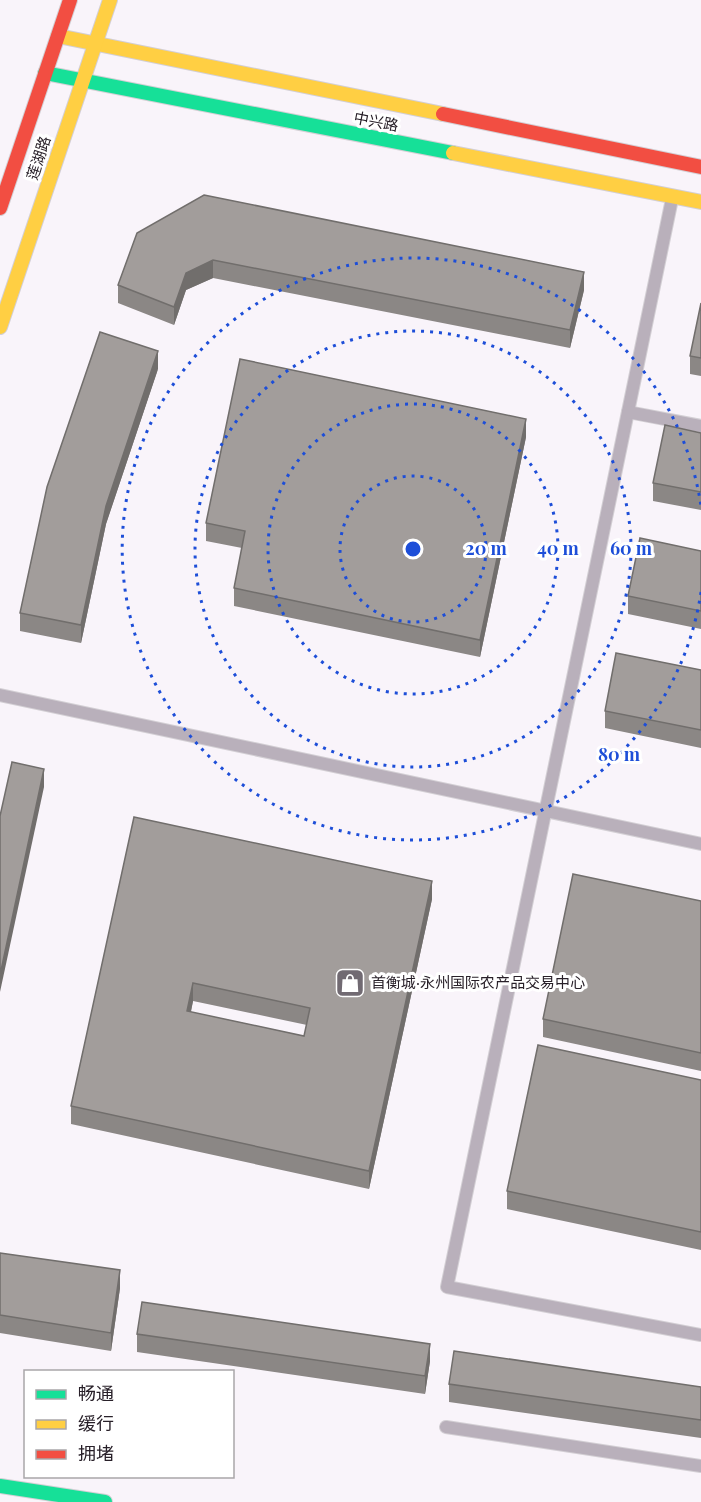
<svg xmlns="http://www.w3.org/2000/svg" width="701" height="1502" font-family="'Playfair Display','Noto Sans SC',serif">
  <rect width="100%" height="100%" fill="#f9f4fa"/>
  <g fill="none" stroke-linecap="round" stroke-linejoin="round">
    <!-- lane casing -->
    <g stroke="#d3cfd4" stroke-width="14">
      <g id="lane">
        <polyline points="672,199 447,1287 701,1335"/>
        <polyline points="628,412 701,426"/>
        <polyline points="0,695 701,844"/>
        <polyline points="446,1427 701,1466"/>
      </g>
    </g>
    <!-- fast casing -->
    <g stroke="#d3cfd4" stroke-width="16">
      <g id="fast">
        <polyline points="45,73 453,153"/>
        <polyline points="0,1486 105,1502"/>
      </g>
    </g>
    <!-- slow casing -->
    <g stroke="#d3cfd4" stroke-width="16">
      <g id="slow">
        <polyline points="58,36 443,114"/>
        <polyline points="453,153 701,202"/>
        <polyline points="0,327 110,0"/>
      </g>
    </g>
    <!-- jam casing -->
    <g stroke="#d3cfd4" stroke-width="16">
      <g id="jam">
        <polyline points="443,114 701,167"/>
        <polyline points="0,208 70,0"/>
      </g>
    </g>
    <!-- lane -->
    <use href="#lane" stroke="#b9b0bb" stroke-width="12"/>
    <!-- fast -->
    <use href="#fast" stroke="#16e098" stroke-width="14"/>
    <!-- slow -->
    <use href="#slow" stroke="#ffcf43" stroke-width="14"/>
    <!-- jam -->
    <use href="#jam" stroke="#f24e42" stroke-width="14"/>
  </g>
  <!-- wall -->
  <g fill="#8b8785" fill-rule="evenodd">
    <polygon points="137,233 584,290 570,348 213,278 186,290 174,325 118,303 118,285"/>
    <polygon points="701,303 701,376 690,374 690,356"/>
    <polygon points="158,369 106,524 81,643 20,631 20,613"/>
    <polygon points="701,433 701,510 653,501 653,483"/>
    <polygon points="526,437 480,657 234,606 234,588 242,548 206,541 206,523"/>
    <polygon points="701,551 701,629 628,614 628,596"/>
    <polygon points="701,670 701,748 605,728 605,711"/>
    <path d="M134 817 432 899 369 1189 71 1124V1106ZM193 1001 307 1025 304 1036 191 1012Z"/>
    <polygon points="701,901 701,1071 543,1037 543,1019"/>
    <polygon points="701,1080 701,1250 507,1209 507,1191"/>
    <polygon points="0,1253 120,1288 111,1351 0,1333"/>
    <polygon points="137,1334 430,1361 425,1394 137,1352"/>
    <polygon points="449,1384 701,1387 701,1438 449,1402"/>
  </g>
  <!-- shaded-wall -->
  <g fill="#716e6c">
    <polygon points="213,260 213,278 186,290 174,325 174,307 186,273"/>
    <polygon points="584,272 584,290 570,348 570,330"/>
    <polygon points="158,351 158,369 106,524 81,643 81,625 106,506"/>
    <polygon points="526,419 526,437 480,657 480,640"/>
    <polygon points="44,769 44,787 0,992 0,975"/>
    <polygon points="432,881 432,899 369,1189 369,1171"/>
    <polygon points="193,983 193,1001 187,1029 187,1011"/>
    <polygon points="120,1270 120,1288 111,1351 111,1333"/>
    <polygon points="430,1344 430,1361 425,1394 425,1376"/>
  </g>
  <!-- building -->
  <g fill="#a29d9b" stroke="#716e6c" stroke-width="1.5" fill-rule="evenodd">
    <polygon points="204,195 584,272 570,330 213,260 186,273 174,307 118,285 137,233"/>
    <polygon points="701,303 701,358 690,356"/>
    <polygon points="100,332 158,351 106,506 81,625 20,613 47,487"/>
    <polygon points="240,359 526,419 480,640 234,588 245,531 206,523"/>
    <polygon points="665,425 701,433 701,492 653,483"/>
    <polygon points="640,538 701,551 701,611 628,596"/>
    <polygon points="616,653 701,670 701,730 605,711"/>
    <polygon points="12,762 44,769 0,975 0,816"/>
    <path d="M134 817 432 881 369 1171 71 1106ZM193 983 310 1008 304 1036 187 1011Z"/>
    <polygon points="573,874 701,901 701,1053 543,1019"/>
    <polygon points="538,1045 701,1080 701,1232 507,1191"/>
    <polygon points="0,1253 120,1270 111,1333 0,1315"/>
    <polygon points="142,1302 430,1344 425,1376 137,1334"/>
    <polygon points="454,1351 701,1387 701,1420 449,1384"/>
  </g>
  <!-- distance rings -->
  <g fill="none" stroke="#1d4ed8" stroke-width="3" stroke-dasharray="3 6">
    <circle cx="413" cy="549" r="73"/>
    <circle cx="413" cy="549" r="145"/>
    <circle cx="413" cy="549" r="218"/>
    <path d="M701 592A291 291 0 1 1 701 506"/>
  </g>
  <!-- icons -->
  <defs>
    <g id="shop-square" transform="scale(1.5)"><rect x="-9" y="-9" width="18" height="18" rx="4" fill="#716a72" stroke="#fff"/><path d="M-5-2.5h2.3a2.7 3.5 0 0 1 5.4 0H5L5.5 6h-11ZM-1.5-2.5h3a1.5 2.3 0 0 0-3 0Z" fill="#fff"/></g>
  </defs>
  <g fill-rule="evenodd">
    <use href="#shop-square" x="350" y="983"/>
  </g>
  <g text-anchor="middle" stroke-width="6" stroke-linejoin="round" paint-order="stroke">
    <!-- street labels -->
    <g font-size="15" fill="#282029" stroke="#fff">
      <text transform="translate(376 122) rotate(11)" y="5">中兴路</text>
      <text transform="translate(39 158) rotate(-72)" y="5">莲湖路</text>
    </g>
    <!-- poi labels -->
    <g font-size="15" fill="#282029" stroke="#fff" text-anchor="start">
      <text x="371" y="988">首衡城·永州国际农产品交易中心</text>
    </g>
  </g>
  <circle cx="413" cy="549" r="9" fill="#1d4ed8" stroke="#fff" stroke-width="3"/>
  <g font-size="18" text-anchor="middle" font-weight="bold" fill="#1d4ed8" stroke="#fff" stroke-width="6" stroke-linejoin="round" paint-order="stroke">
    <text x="486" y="555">20 m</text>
    <text x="558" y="555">40 m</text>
    <text x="631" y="555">60 m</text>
    <text x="619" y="761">80 m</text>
  </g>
  <!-- legend -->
  <rect x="24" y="1370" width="210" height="108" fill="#ffffff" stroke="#a9a6a9" stroke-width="1.5"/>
  <rect x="36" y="1390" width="30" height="9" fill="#16e098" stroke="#a9a6a9" stroke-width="1.5"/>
  <text x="78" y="1400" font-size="18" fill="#282029">畅通</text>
  <rect x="36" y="1420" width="30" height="9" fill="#ffcf43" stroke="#a9a6a9" stroke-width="1.5"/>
  <text x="78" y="1430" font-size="18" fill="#282029">缓行</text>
  <rect x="36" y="1450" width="30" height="9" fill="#f24e42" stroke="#a9a6a9" stroke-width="1.5"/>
  <text x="78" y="1460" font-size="18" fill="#282029">拥堵</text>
</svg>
